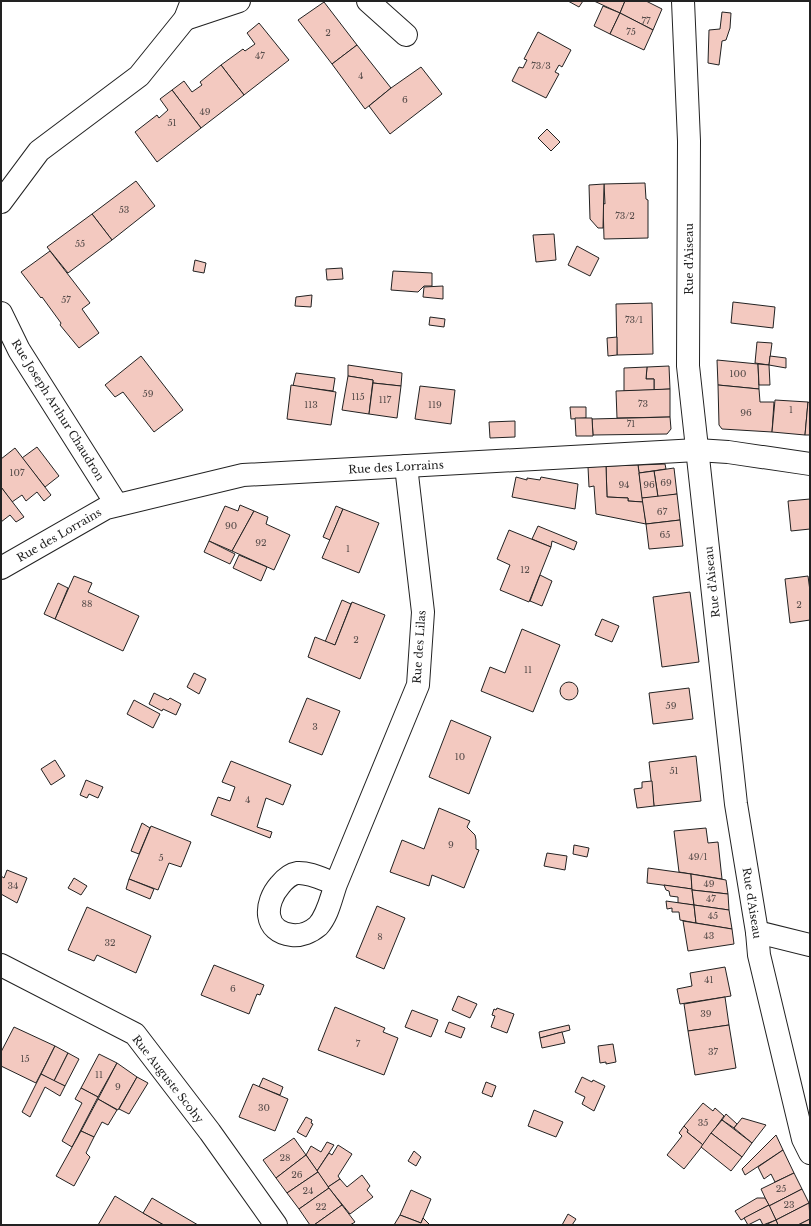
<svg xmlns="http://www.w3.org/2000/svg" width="811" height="1226" font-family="'Libre Baskerville',serif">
  <rect width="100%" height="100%" fill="#fff"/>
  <!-- building -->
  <g fill="#f3c9c0" stroke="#222">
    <polygon points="568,1 583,1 579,7"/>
    <polygon points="594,1 625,1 620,13"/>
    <polygon points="625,1 646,1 662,9 653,30 620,13"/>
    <polygon points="324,2 357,45 332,64 298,20"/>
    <polygon points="603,6 620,13 610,34 594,26"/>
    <polygon points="722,12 731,13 730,28 726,40 722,41 719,65 708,63 709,30 720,29"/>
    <polygon points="620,13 653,30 644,50 610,34"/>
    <polygon points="259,23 289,60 244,95 221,65 243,49 245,51 255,44 247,33"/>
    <polygon points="538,32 571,50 562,67 559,65 555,72 559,74 546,98 512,81 519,67 523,68 527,60 524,59"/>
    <polygon points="357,45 391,88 365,109 332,64"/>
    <polygon points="221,65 244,95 201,128 172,90 184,81 192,92 202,85 200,82"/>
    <polygon points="421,67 442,94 390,134 369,106 391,88"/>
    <polygon points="172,90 201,128 157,162 135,132 157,115 159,118 168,110 160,99"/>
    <polygon points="547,129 560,142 551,151 538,138"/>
    <polygon points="136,181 155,206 112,240 92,214"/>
    <polygon points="645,183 646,199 648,200 648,238 604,239 603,203 605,204 604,184"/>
    <polygon points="604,184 603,228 598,228 590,219 589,185"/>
    <polygon points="92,214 112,240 68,273 47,247"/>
    <polygon points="554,234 556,260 536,262 533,235"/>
    <polygon points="577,246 599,258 590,276 568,265"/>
    <polygon points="50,251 90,303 82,309 99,333 79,348 60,325 61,323 42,297 41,298 21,272"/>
    <polygon points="195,260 206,263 204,273 193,271"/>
    <polygon points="342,268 343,279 327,280 326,269"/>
    <polygon points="393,271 432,273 432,286 424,286 418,292 391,290"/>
    <polygon points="443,286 443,299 423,297 424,287"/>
    <polygon points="312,295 311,307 295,306 296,297"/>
    <polygon points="733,302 775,307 773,328 731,323"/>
    <polygon points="652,303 653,354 617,355 616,304"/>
    <polygon points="430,317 445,319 444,327 429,325"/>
    <polygon points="617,337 617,355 608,356 607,338"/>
    <polygon points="757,342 772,343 769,365 755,363"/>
    <polygon points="141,356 183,410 154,432 123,392 115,397 105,385"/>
    <polygon points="770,356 786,358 786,368 769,365"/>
    <polygon points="717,360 758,364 759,389 718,385"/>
    <polygon points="758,364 769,365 770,385 759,385"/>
    <polygon points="348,365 402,373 401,386 373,383 373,380 348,376"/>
    <polygon points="669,366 670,389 654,390 654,379 646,379 647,367"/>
    <polygon points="647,367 646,379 654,379 654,390 624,391 624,368"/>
    <polygon points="296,373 335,378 333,391 293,386"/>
    <polygon points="348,376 373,380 369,414 342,410"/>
    <polygon points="373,383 401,386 397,418 369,414"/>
    <polygon points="291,385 336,392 331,425 287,419"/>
    <polygon points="718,385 759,389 760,402 774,402 772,432 722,429 719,425"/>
    <polygon points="420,386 455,390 451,424 415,419"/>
    <polygon points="670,389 670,417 617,418 616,391"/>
    <polygon points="775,400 808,402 805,435 772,432"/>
    <polygon points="808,402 810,403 810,435 805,435"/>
    <polygon points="570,407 586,407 586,418 571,419"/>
    <polygon points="670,417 671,429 667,434 593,435 592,419"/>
    <polygon points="575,418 592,418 593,436 576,436"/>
    <polygon points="515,421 515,437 490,438 489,422"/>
    <polygon points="37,447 59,476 45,487 22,458"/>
    <polygon points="15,448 51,495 44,501 37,492 26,501 22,495 12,502 1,487 1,459"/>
    <polygon points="665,464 666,469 639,473 638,465"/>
    <polygon points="638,465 643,502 628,501 628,498 607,497 606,466"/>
    <polygon points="606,466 607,497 628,498 628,501 643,502 646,524 596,514 594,486 589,487 588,467"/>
    <polygon points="674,468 677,494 658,497 654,471"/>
    <polygon points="654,471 658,497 642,498 639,473"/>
    <polygon points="516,477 527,480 527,478 540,480 541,477 578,484 575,509 512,497"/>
    <polygon points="1,487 24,517 16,522 10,515 1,522"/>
    <polygon points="677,494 680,520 646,524 642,498"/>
    <polygon points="810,499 810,529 791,531 788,501"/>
    <polygon points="240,505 254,511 232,551 209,541 225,506 238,511"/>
    <polygon points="336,506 343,509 330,540 323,537"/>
    <polygon points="343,509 379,523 359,573 322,558"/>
    <polygon points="254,511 268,517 266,524 290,535 274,570 232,551"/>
    <polygon points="680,520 683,546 649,549 646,524"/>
    <polygon points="538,526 577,542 574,550 552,541 551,547 532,539"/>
    <polygon points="509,530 551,547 529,602 500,590 510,565 497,559"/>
    <polygon points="209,541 235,554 230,564 204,552"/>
    <polygon points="239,555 267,567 261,581 233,568"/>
    <polygon points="540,575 552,581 542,606 530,601"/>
    <polygon points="74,576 92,583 88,592 139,616 123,651 55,619"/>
    <polygon points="808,576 810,591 810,620 790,623 785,579"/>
    <polygon points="58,583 68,588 55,619 44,614"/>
    <polygon points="690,592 699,662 662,667 653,597"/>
    <polygon points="342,600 351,604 335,645 325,642"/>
    <polygon points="352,602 385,615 360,679 308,657 315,637 335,645"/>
    <polygon points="602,619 619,626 612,642 595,635"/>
    <polygon points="522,629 560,645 533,712 481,691 490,667 505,673"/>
    <polygon points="194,673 206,679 199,694 187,687"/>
    <circle cx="569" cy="691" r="9"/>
    <polygon points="689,688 693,719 653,724 649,693"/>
    <polygon points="154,693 168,700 170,698 181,704 176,715 163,709 162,711 149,704"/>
    <polygon points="307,698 340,711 322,755 289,742"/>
    <polygon points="134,700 160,714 153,728 127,714"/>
    <polygon points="451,720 491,737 469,794 429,777"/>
    <polygon points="696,756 701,801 654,806 649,762"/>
    <polygon points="55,760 65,776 51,785 41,769"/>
    <polygon points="231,761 291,785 283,805 266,798 257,827 272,832 270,838 211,815 218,797 230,801 235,787 222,782"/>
    <polygon points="86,780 103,787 98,798 89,794 87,798 80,795"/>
    <polygon points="652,781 654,806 637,808 634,789 642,788 642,782"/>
    <polygon points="439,808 470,821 467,827 475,835 476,840 476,849 479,850 464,888 432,875 429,886 390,872 402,840 424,849"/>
    <polygon points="142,823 150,828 139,854 131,851"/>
    <polygon points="151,826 191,842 181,867 169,863 158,890 129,879"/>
    <polygon points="706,828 708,843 718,842 722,879 679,872 674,831"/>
    <polygon points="574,845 589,848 587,857 573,854"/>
    <polygon points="547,853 567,856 565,870 544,866"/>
    <polygon points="648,868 691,874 692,889 647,883"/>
    <polygon points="7,870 27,878 17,903 1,894 1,876 4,878"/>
    <polygon points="691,874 726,880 728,894 692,890"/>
    <polygon points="74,878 87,886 81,895 68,888"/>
    <polygon points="129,879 154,889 150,899 126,889"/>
    <polygon points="664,885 692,889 694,905 678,903 678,897 670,896 669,891 666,890"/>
    <polygon points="692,890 728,894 729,910 694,905"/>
    <polygon points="666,901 694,905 696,923 680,920 679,912 672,912 672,908 667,909"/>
    <polygon points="694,905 729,910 732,929 696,923"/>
    <polygon points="377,906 405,918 384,969 356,957"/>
    <polygon points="87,907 151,936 136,973 97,955 94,961 68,950"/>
    <polygon points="683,921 732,929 734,944 688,951"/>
    <polygon points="214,965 264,985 260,995 257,994 249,1014 201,995"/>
    <polygon points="725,967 731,996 680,1004 677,989 692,986 690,973"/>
    <polygon points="458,996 477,1004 470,1018 452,1010"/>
    <polygon points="725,997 729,1025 688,1031 684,1004"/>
    <polygon points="335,1007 385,1028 383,1032 398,1038 384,1075 318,1050"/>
    <polygon points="497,1008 514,1014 507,1033 491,1027 495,1016 492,1015 494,1009 496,1010"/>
    <polygon points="412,1010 438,1020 431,1037 405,1027"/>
    <polygon points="449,1022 465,1028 461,1038 445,1032"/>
    <polygon points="569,1025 570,1030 540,1038 539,1032"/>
    <polygon points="729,1025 736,1068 695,1075 688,1031"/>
    <polygon points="14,1027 55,1046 36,1083 1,1066 1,1052"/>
    <polygon points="562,1032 565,1043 542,1048 540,1038"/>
    <polygon points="613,1044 616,1062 606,1064 606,1062 600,1063 598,1046"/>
    <polygon points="55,1046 68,1053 54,1081 41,1074"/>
    <polygon points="68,1053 79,1059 65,1086 54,1081"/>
    <polygon points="99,1054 117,1063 98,1097 81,1088"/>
    <polygon points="117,1063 137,1077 118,1110 98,1099"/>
    <polygon points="41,1074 65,1086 60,1096 45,1087 30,1117 22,1112"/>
    <polygon points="137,1077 148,1083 129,1114 119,1109"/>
    <polygon points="582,1077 592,1082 593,1080 605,1086 594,1111 582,1104 585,1097 575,1092"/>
    <polygon points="263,1078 283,1087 280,1095 259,1087"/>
    <polygon points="486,1082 496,1086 492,1097 482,1093"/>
    <polygon points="253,1084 288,1099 275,1131 239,1117"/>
    <polygon points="81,1088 98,1097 72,1147 62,1141 82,1103 75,1099"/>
    <polygon points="98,1099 117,1110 108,1125 102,1122 94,1137 81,1131"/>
    <polygon points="703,1103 713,1111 715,1108 724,1116 703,1145 687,1132 688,1130 684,1126"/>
    <polygon points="534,1110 563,1122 556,1137 528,1126"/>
    <polygon points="726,1114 737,1124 734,1128 722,1120"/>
    <polygon points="306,1117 312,1120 311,1123 313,1124 306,1137 297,1132"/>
    <polygon points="742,1118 766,1125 752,1143 734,1128"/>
    <polygon points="722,1120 752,1143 742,1157 711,1133"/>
    <polygon points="684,1126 688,1130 687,1132 703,1145 684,1169 667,1155 682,1136 679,1133"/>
    <polygon points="81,1131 94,1137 86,1153 90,1157 74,1186 56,1176"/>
    <polygon points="711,1133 742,1157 731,1171 701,1147"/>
    <polygon points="776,1135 783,1150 745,1175 742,1169"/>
    <polygon points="294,1138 306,1155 276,1178 263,1160"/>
    <polygon points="327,1142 334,1145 317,1171 306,1155 311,1146 321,1152"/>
    <polygon points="338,1145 352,1154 338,1176 340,1179 328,1187 317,1171 329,1153 332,1155"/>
    <polygon points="783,1150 794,1173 775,1182 771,1174 764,1179 758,1167"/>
    <polygon points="414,1151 421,1157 416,1166 408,1161"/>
    <polygon points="306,1155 318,1172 287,1193 276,1178"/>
    <polygon points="318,1172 329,1188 299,1209 287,1193"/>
    <polygon points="794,1173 802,1189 769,1206 761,1189"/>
    <polygon points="362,1175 370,1186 367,1190 373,1197 350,1214 328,1187 340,1179 347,1187"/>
    <polygon points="329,1188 342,1205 314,1225 310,1225 299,1209"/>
    <polygon points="802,1189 809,1203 776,1220 769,1206"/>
    <polygon points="411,1190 431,1199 421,1223 400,1215"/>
    <polygon points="115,1196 143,1213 164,1225 98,1225"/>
    <polygon points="152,1198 198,1225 164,1225 143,1213"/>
    <polygon points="757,1198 765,1198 769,1205 741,1220 735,1211"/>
    <polygon points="809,1203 810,1219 798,1225 778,1225 776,1220"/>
    <polygon points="342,1205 355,1222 350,1225 314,1225"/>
    <polygon points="769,1205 776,1220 763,1225 760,1219 748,1225 744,1218"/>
    <polygon points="568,1214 576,1219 572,1225 562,1225"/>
    <polygon points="400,1215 421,1223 423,1218 430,1225 394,1225"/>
    <polygon points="810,1219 810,1225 798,1225"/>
    <polygon points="776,1220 778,1225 765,1225"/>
  </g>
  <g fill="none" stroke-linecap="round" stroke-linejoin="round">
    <!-- minor casing -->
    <g stroke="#222" stroke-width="24">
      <g id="minor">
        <polyline points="368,1 406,35"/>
        <polyline points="683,1 689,141 688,366 736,804 757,932 759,955 803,1139 810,1153"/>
        <polyline points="185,19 239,1"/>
        <polyline points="1,202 39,151 139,76 185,19 192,1"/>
        <polyline points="1,313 19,350 117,505"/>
        <polyline points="1,568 106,508 243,475 697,450 728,452 810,464"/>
        <path d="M336 884C324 880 310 872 297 873 291 874 284 880 280 885 264 903 263 932 292 935 301 936 311 932 318 926 328 915 331 898 336 884L418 685 423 612 406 466"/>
        <polyline points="757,932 810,945"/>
        <polyline points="1,965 135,1034 210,1132 276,1225"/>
      </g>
    </g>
    <!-- minor -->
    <use href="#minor" stroke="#fff" stroke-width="22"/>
  </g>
  <g text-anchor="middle" stroke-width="3" stroke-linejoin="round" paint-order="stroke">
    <!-- number labels -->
    <g font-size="9" fill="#564c4a">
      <text x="646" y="24">77</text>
      <text x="631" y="35">75</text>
      <text x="328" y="36">2</text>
      <text x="260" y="59">47</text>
      <text x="541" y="69">73/3</text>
      <text x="361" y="79">4</text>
      <text x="405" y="103">6</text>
      <text x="205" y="115">49</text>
      <text x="172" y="126">51</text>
      <text x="124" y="213">53</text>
      <text x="625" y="219">73/2</text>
      <text x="80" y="247">55</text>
      <text x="66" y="303">57</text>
      <text x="634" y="323">73/1</text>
      <text x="738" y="377">100</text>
      <text x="148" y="397">59</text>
      <text x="358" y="400">115</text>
      <text x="385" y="403">117</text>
      <text x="643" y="407">73</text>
      <text x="311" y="408">113</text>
      <text x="435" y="408">119</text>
      <text x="791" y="413">1</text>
      <text x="746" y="416">96</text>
      <text x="631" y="427">71</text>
      <text x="17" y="476">107</text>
      <text x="666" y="486">69</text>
      <text x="624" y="488">94</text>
      <text x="649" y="488">96</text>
      <text x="662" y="515">67</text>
      <text x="231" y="529">90</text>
      <text x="665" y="538">65</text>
      <text x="261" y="546">92</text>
      <text x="348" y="552">1</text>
      <text x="525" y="573">12</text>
      <text x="87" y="607">88</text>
      <text x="799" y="608">2</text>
      <text x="356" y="643">2</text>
      <text x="528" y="673">11</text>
      <text x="671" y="709">59</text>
      <text x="315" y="730">3</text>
      <text x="460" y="760">10</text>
      <text x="674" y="774">51</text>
      <text x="248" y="803">4</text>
      <text x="451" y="848">9</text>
      <text x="698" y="860">49/1</text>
      <text x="161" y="861">5</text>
      <text x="709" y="887">49</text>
      <text x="13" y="889">34</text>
      <text x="711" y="902">47</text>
      <text x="713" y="919">45</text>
      <text x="709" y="939">43</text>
      <text x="380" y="940">8</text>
      <text x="110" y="946">32</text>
      <text x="709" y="983">41</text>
      <text x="233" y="992">6</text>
      <text x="706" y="1017">39</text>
      <text x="358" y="1047">7</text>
      <text x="713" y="1055">37</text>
      <text x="25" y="1062">15</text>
      <text x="99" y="1078">11</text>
      <text x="118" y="1090">9</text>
      <text x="264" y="1111">30</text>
      <text x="703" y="1126">35</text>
      <text x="285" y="1161">28</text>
      <text x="297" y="1178">26</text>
      <text x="781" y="1192">25</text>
      <text x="308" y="1194">24</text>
      <text x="789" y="1208">23</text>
      <text x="321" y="1210">22</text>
    </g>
    <!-- street labels -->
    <g font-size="11" fill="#222" stroke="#fff">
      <text transform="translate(689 259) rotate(-90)" y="4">Rue d'Aiseau</text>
      <text transform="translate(58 410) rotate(58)" y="4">Rue Joseph Arthur Chaudron</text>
      <text transform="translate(396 467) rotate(-3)" y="4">Rue des Lorrains</text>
      <text transform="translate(59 535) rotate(-30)" y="4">Rue des Lorrains</text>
      <text transform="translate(712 582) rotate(-96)" y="4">Rue d'Aiseau</text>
      <text transform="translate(419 647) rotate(-86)" y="4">Rue des Lilas</text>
      <text transform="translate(752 903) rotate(81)" y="4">Rue d'Aiseau</text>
      <text transform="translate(168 1079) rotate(52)" y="4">Rue Auguste Scohy</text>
    </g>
  </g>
  <!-- border -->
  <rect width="811" height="1226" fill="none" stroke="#222222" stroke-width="4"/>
</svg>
